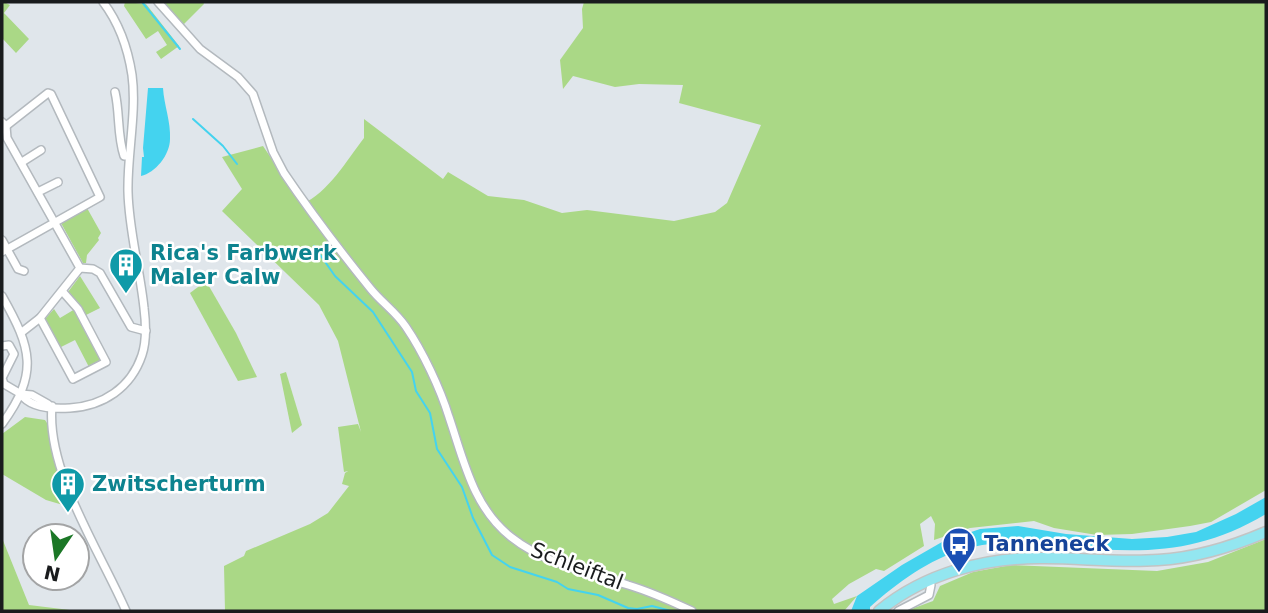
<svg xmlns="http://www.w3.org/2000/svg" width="1268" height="613" font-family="'DejaVu Sans',sans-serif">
  <rect width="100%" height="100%" fill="#e0e6eb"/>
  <!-- green -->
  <g fill="#aad886">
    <polygon points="4,2 10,5 4,13 29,39 16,53 2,38 2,4"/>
    <polygon points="125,2 146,4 179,46 161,59 156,52 167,45 158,31 146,39 124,6"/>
    <polygon points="160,2 203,2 204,4 181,27"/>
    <path d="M584 2H1266V490L1211 522 1190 526 1132 534 1097 535 1054 528 1034 521 970 528 934 540 935 524 931 516 920 524 924 546 884 571 876 569 849 584 832 599 834 604 857 596 845 610 840 611H225L224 566 244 556 246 551 310 524 328 513 349 486 342 484 345 473 348 471 344 472 338 427 358 424 361 432 338 341 319 305 222 211 242 189 222 157 263 146 302 204C328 193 347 160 364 138V119L443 179 448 172 488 196 524 200 562 213 587 210 674 221 715 212 727 203 761 125 679 103 683 85 639 84 615 87 573 76 563 89 560 60 583 28 582 9Z"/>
    <polygon points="87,208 101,233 98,238 99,240 87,255 86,263 83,263 61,223"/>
    <polygon points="80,276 100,308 86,315 68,292"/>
    <polygon points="206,281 236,333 257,377 238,381 190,293"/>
    <polygon points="54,309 60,318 75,309 102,358 100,364 90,369 75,340 59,348 45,319"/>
    <polygon points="286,372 302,425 292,433 280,374"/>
    <polygon points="25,417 45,420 47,423 52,448 66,492 63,505 46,500 2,474 2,434"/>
    <polygon points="2,538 29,605 78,611 2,611"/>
    <polygon points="1266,539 1266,611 906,611 933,601 940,586 973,572 1011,565 1157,571 1208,562"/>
  </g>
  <!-- water -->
  <g fill="#44d3ef">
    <path d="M148 88H163C164 105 171 122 170 139 170 155 155 173 141 176L142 157H144L143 148Z"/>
    <path d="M1266 497V514C1200 553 1146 554 1071 547 1036 544 999 539 965 549 929 559 897 583 870 607V611H851L857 596 902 565 942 542 980 529 1018 526 1066 534 1132 539 1167 537 1196 532 1236 514Z"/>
  </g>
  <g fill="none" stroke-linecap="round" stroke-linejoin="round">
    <!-- stream -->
    <g stroke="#44d3ef" stroke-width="2">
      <polyline points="142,2 180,49"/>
      <polyline points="193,119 223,146 237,164"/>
      <polyline points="314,246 335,276 373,312 412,372 416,391 430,413 437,449 462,487 473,518 492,555 510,567 557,582 568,589 598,595 628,608 637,609 652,606 671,611"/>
    </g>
    <!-- minor casing -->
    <g stroke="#b3b9be" stroke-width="10">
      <g id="minor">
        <path d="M158 2 200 49 238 77 253 94 273 152 284 173C311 213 340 251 370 288 381 302 396 312 406 327 423 352 440 388 449 417 464 461 473 507 511 537 545 564 589 572 628 585 651 592 671 601 692 611"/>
        <path d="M115 92C120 113 117 135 124 156H129"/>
        <polyline points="2,122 6,126 7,138 80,268 40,318 22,332"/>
        <polyline points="22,162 41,150"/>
        <polyline points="38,192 58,182"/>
        <polyline points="2,240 18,269 24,271"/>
        <polyline points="2,252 100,197 51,94 48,93 6,126"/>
        <polyline points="80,268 93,269 100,273 131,327 146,331"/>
        <path d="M2 296C32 349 39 373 2 424"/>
        <polyline points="40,318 73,379 106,362 78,309 63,292"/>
        <polyline points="2,346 9,345 14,354 2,378 4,384 21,394 32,395 48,404"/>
        <path d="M21 394C30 408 54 409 70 408 103 406 131 388 142 355 147 340 146 324 144 308 140 269 129 232 128 192 127 155 137 112 132 75 128 49 119 23 103 2"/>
        <path d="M52 406C46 471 100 551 126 611"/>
        <polyline points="898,611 929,595 931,585 930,581"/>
      </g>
    </g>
    <!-- major casing -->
    <g stroke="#c3c4c4" stroke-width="13">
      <path id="major" d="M879 611C925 573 986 557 1045 558 1082 558 1120 563 1158 560 1196 558 1231 547 1266 532"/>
    </g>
    <!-- minor -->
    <use href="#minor" stroke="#fff" stroke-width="7"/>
    <!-- major -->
    <use href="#major" stroke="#93e6f0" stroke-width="10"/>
  </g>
  <!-- icons -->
  <defs>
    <g id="building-pin" transform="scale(1.75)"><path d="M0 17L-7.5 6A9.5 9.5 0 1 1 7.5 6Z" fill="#0f9aa8" stroke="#fff"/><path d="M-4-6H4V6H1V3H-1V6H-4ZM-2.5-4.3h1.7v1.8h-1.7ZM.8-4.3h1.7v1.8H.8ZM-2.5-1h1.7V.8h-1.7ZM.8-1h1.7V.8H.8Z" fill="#fff"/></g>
    <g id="bus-pin" transform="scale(1.75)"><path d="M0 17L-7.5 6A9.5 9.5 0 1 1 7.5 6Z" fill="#1a4fb4" stroke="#fff"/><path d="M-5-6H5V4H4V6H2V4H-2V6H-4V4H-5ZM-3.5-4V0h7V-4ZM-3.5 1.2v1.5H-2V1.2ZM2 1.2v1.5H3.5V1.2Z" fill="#fff"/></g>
  </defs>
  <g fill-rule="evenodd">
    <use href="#building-pin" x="126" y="265"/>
    <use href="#building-pin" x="68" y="484"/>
    <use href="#bus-pin" x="959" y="544"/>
  </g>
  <g text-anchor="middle" stroke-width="5" stroke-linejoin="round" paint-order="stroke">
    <!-- culture labels -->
    <g font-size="21" font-weight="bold" fill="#0d838f" stroke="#fff" text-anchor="start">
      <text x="150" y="260">Rica's Farbwerk<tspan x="150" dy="24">Maler Calw</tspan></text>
      <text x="92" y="491">Zwitscherturm</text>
    </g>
    <!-- transit labels -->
    <g font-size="21" font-weight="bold" fill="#164399" stroke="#fff" text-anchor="start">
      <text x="984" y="551">Tanneneck</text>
    </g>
    <!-- street labels -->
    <g font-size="21" fill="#191b1d" stroke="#fff">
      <text transform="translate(577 566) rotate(21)" y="7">Schleiftal</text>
    </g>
  </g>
  <!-- border -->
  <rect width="1268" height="613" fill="none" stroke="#191b1d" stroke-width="7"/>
  <!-- north arrow -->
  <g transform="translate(56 557) rotate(193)"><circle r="33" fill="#ffffff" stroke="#a3a4a5" stroke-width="2"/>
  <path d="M0-5L12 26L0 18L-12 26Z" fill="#1b7726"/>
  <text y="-10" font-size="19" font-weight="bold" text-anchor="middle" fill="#191b1d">N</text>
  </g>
</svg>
